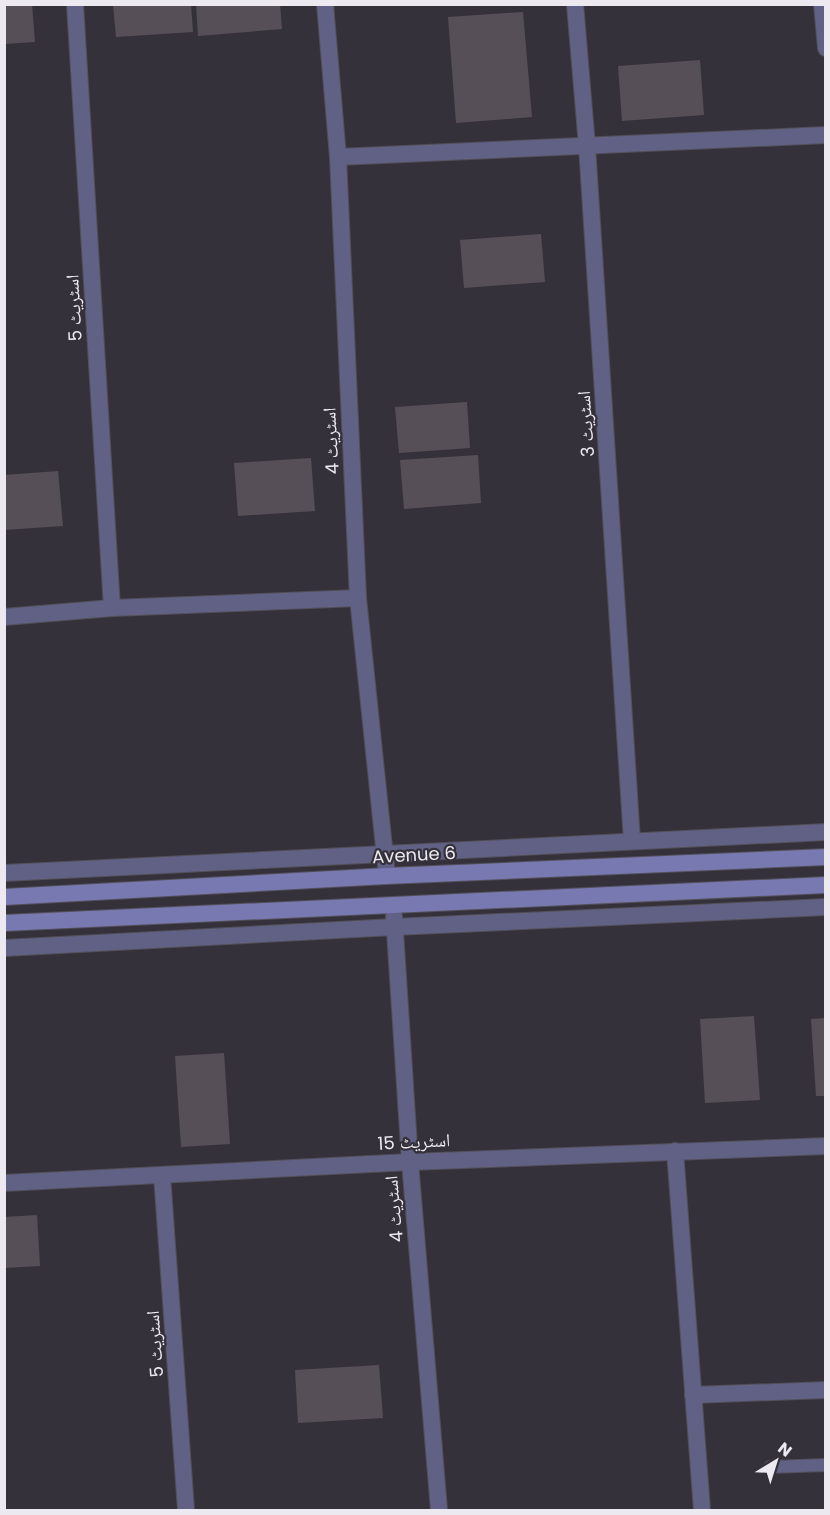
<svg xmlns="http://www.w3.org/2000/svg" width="830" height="1515" font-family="Poppins,'Noto Naskh Arabic',sans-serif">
  <rect width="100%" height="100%" fill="#35313b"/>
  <!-- building -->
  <g fill="#574f57">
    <polygon points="4,4 32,4 35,42 4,44"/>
    <polygon points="196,4 280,4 282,29 198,36"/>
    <polygon points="113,5 191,5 193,32 116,37"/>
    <polygon points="523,12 532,117 456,123 448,17"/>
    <polygon points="700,60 704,115 622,121 618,66"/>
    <polygon points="541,234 545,282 464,288 460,240"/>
    <polygon points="467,402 470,448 399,453 395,407"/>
    <polygon points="478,455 481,503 404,509 400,460"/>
    <polygon points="311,458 315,511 238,516 234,463"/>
    <polygon points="58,471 63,526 4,530 4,475"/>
    <polygon points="754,1016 760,1100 705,1103 700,1019"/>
    <polygon points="826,1018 826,1096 816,1096 811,1019"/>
    <polygon points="224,1053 230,1144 181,1147 175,1056"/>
    <polygon points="37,1215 40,1266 4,1268 4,1217"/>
    <polygon points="379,1365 383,1418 298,1423 295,1370"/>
  </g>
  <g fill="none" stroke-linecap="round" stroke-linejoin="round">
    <!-- service casing -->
    <g stroke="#524f58" stroke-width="14">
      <polyline id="service" points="770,1467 826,1465"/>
    </g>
    <!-- minor casing -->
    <g stroke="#524f58" stroke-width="18">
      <g id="minor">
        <polyline points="75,4 112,608"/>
        <polyline points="325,4 338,157 358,598 387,876"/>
        <polyline points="575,4 587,146 632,841"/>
        <polyline points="822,4 826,48"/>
        <polyline points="338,157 826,135"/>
        <polyline points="4,617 112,608 358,598"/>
        <polyline points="4,873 826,832"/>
        <polyline points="394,916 410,1162 439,1510"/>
        <polyline points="4,948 394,927 826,907"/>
        <polyline points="675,1151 702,1510"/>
        <polyline points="162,1175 186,1510"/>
        <polyline points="4,1183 410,1162 826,1146"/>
        <polyline points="693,1395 826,1390"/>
      </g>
    </g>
    <!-- secondary casing -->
    <g stroke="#524f58" stroke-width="18">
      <g id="secondary">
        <polyline points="4,897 387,876 826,857"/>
        <polyline points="4,923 826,885"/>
      </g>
    </g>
    <!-- service -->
    <use href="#service" stroke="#606185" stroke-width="12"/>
    <!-- minor -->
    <use href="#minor" stroke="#606185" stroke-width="16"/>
    <!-- secondary -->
    <use href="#secondary" stroke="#7979b2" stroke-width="16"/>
  </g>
  <g text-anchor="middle" stroke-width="4.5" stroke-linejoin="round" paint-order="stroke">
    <!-- street labels -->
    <g font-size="18" fill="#eceaf0" stroke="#35313b">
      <text transform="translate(74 308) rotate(-93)" y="6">اسٹریٹ 5</text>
      <text transform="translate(586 424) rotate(-94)" y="6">اسٹریٹ 3</text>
      <text transform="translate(331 441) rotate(-93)" y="6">اسٹریٹ 4</text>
      <text transform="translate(414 855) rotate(-3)" y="6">Avenue 6</text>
      <text transform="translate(414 1142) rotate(-3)" y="6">اسٹریٹ 15</text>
      <text transform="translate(394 1209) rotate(-95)" y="6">اسٹریٹ 4</text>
      <text transform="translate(155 1344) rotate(-94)" y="6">اسٹریٹ 5</text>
    </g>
  </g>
  <!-- border -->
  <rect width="830" height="1515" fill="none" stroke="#eceaf0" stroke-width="12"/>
  <!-- north arrow -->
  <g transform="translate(776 1461) rotate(38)" stroke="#35313b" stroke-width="4.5" paint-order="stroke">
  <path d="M0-4.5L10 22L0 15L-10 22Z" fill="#eceaf0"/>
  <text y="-9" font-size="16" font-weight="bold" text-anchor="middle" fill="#eceaf0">N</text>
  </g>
</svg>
